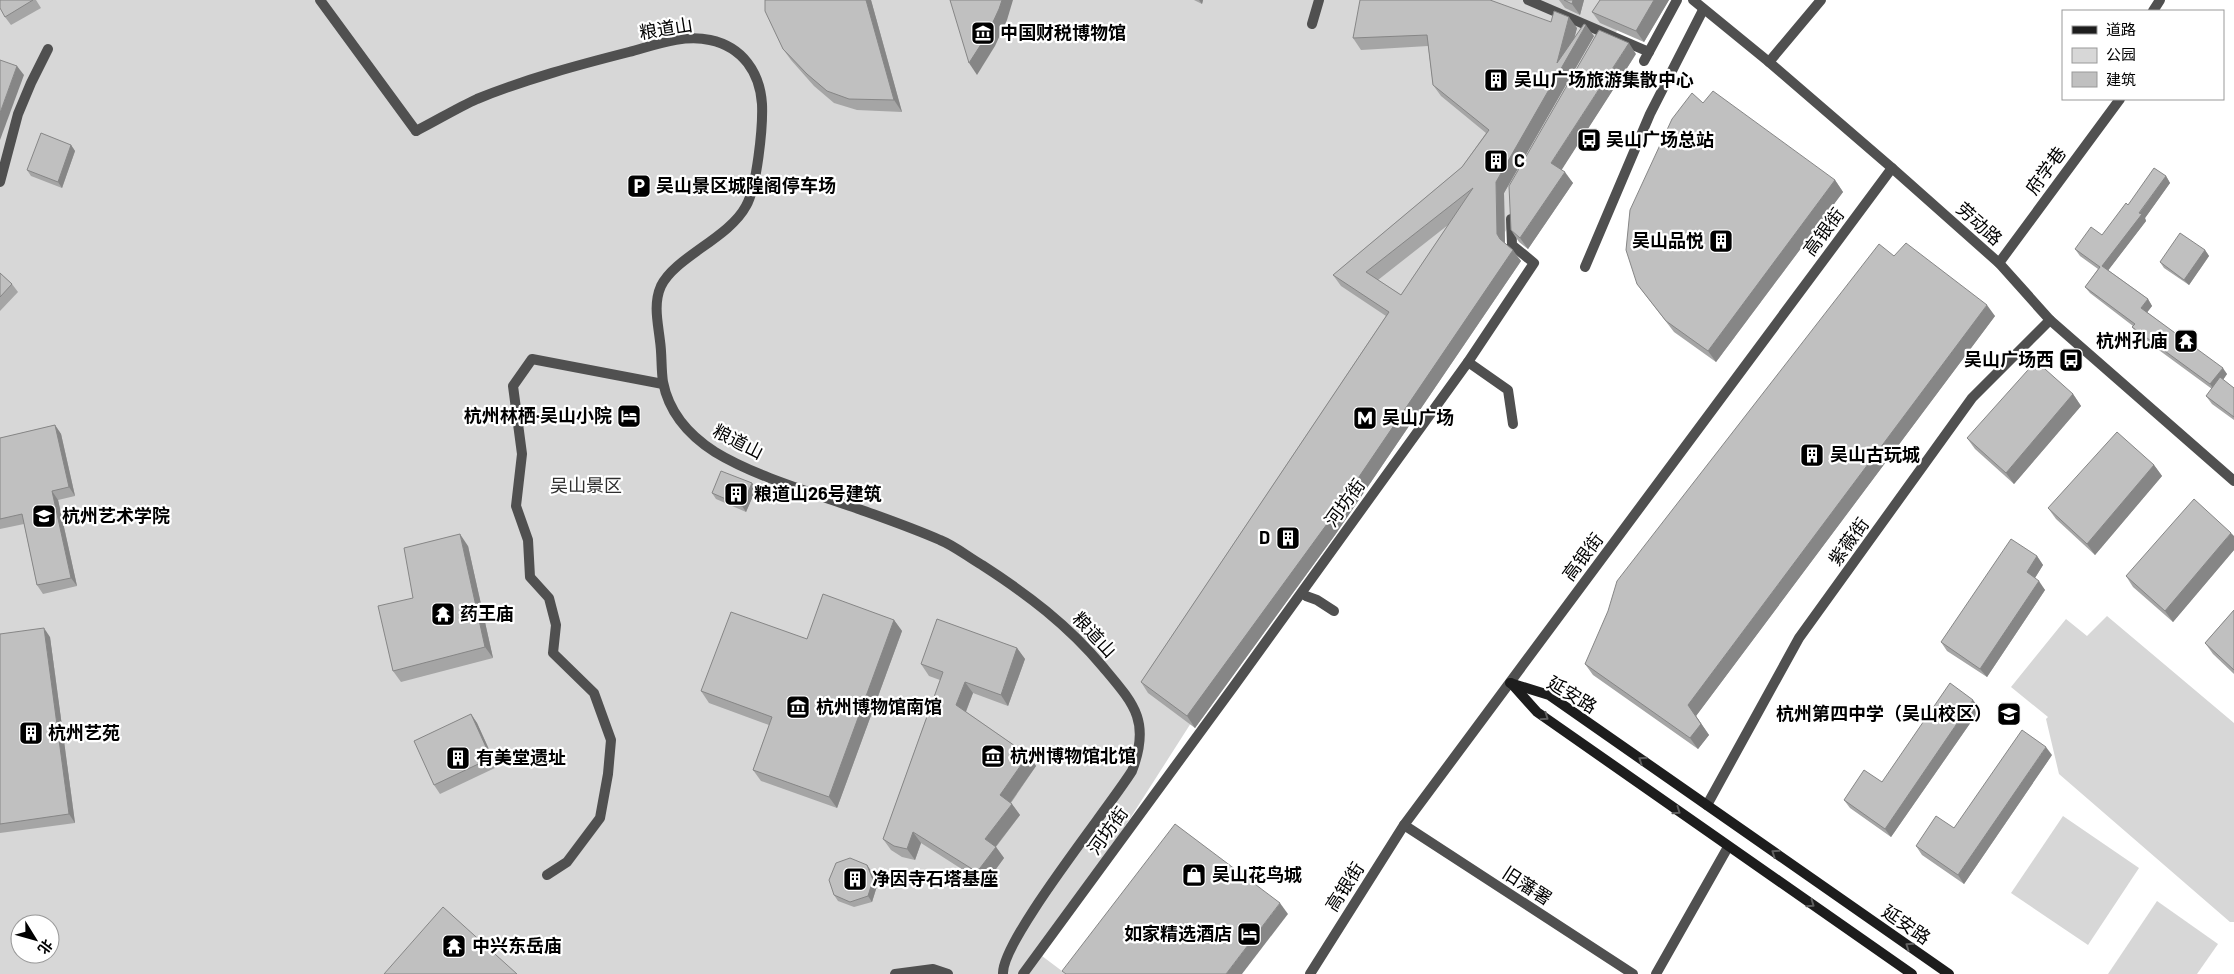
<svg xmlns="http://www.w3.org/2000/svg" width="2234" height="974" font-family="Barlow,'Noto Sans SC',sans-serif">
  <rect width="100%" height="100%" fill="#fff"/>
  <!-- green -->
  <g fill="#d7d7d7" fill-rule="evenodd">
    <path d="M0 0H1632L1560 146 1042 956 1066 974H0ZM20 924H50V954H20Z"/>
    <polygon points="2107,616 2234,723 2234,922 2230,922 2059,774 2046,719 2048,717 2011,687 2066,619 2087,636"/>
    <polygon points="2063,816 2139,868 2088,945 2011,893"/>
    <polygon points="2157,901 2218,944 2197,974 2108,974"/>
  </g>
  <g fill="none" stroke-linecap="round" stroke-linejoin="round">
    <!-- service -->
    <g stroke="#505050" stroke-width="10">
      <polyline points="320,0 416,131"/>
      <polyline points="1528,0 1649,52"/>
      <polyline points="1312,24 1319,0"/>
      <polyline points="1644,61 1677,0"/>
      <polyline points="0,182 18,114 31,83 48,49"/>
      <polyline points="1585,267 1650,114 1703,10"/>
    </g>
    <!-- pedestrian -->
    <g stroke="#505050" stroke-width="10">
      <polyline points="1468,362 1508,390 1513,424"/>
      <polyline points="1306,596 1317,600 1334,611"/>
      <polyline points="895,974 933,969 948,974"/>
      <polyline points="1023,974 1234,686 1468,362 1534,263 1512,245 1511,219"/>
    </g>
    <!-- minor -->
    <g stroke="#505050" stroke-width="10">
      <polyline points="2153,11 2160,0"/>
      <polyline points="1769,62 1821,0"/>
      <path d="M416 131C436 121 457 108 477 99 526 79 578 65 629 52 655 45 683 34 710 40 743 47 760 73 762 104 763 127 757 187 746 206 729 238 675 257 661 286 653 304 658 323 660 341 662 354 661 369 663 382 669 413 690 436 715 452 754 476 813 493 856 508 884 518 913 528 940 540 955 546 968 557 982 565 1027 594 1068 625 1103 667 1134 704 1151 721 1132 771 1109 808 1001 941 1003 974"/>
      <polyline points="1999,263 2120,99"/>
      <polyline points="1707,805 1799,638 1972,398 2050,320"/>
      <polyline points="1404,825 1633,974"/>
      <polyline points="547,875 567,862 600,818 608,774 611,740 594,693 553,653 556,625 549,598 530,577 528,540 516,506 522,454 513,386 532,359 663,384"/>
      <polyline points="1656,974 1728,847"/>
    </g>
    <!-- tertiary -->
    <g stroke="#505050" stroke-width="10">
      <polyline points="1693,0 1769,62 1892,168 1999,263 2050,320 2234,481"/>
      <polyline points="1310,974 1404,825 1892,168"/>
    </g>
    <!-- secondary -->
    <g stroke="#1d1d1d" stroke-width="10">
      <polyline points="1510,683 1549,695 1949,974"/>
      <polyline points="1511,683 1537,712 1912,974"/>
    </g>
  </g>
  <!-- wall -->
  <g fill="#a5a5a5" fill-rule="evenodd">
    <polygon points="0,0 36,0 41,8 11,25 5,17"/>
    <polygon points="765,0 871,0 902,112 857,110 834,103 814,86 791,60 783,49"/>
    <polygon points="1194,0 1203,0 1202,4"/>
    <polygon points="1559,0 1584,0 1580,15 1565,8"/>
    <polygon points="1600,0 1669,0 1644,42 1600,23 1592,12"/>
    <path d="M1551 22 1577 28 1574 38 1594 36 1504 193 1505 243 1521 261 1335 535 1195 728 1148 693 1141 682 1386 316 1341 286 1333 275 1462 167 1486 133 1441 96 1433 85 1428 46 1361 50 1353 38ZM1448 225 1401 295 1378 280Z"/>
    <polygon points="1636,54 1561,170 1573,183 1528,249 1519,242 1511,230"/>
    <polygon points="1703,103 1835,180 1843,192 1716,362 1674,332 1637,284"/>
    <polygon points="71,145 75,151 62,188 31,176 27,170"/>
    <polygon points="2166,176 2170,183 2145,218 2146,221 2108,270 2148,299 2152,306 2147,312 2227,374 2223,380 2234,388 2234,420 2212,404 2206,396 2212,389 2137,334 2132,327 2133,326 2090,293 2085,287 2098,269 2080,256 2075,249 2102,235"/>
    <polygon points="2205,250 2209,256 2189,285 2164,268 2160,262"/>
    <polygon points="1894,256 1995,316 1696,716 1709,735 1698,749 1593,675 1585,664"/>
    <polygon points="0,273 12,284 18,292 0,311"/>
    <polygon points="2073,394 2081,406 2014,484 1975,449 1967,438"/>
    <polygon points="55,425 61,434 75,496 58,500 77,586 43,594 37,585 24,524 0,529 0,438"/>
    <polygon points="2154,465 2162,476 2095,555 2056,519 2048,508"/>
    <polygon points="752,483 756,489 746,512 716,499 712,493"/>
    <polygon points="2234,536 2234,550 2173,622 2133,587 2126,576"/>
    <polygon points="468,546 493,658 401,682 393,671"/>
    <polygon points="2037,556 2043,565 2035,578 2045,590 1987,677 1947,651 1941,642"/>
    <polygon points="2234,610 2234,674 2213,654 2205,643"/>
    <polygon points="894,620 902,631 837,808 761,781 753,770 769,725 709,703 701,691 807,639"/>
    <polygon points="0,634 50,637 75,823 0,833"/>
    <polygon points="1017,648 1025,659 1008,706 973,693 966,712 1028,755 1036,766 1011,803 1020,815 996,847 1004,858 985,884 921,843 915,860 902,857 891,850 883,839 940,680 929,676 921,664"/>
    <polygon points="1980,709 1891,837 1850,808 1844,800 1882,782"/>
    <polygon points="471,714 477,723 497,767 440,794 434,785"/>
    <polygon points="2052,755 1964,884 1922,855 1916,846 1954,828"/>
    <polygon points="867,865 871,871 877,886 872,902 854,907 838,901 834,895"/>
  </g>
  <!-- shaded-wall -->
  <g fill="#868686">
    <polygon points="866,0 871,0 902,112 894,100"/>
    <polygon points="1002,0 1013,0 1007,20 995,46 977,75 969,63"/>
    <polygon points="1199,0 1203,0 1202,4"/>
    <polygon points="1573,0 1584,0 1580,15 1572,4"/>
    <polygon points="1654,0 1669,0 1644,42 1636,31"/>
    <polygon points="1569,17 1577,28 1571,51 1586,25 1594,36 1504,193 1505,246 1500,239 1497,234 1496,182 1557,63"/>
    <polygon points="1629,43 1636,54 1559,174 1551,163"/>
    <polygon points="17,66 24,75 0,140 0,113"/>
    <polygon points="71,145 75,151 62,188 58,182"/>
    <polygon points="1565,172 1573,183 1528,249 1520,238"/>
    <polygon points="2166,176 2170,183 2145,218 2146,221 2107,272 2102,266"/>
    <polygon points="1835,180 1843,192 1716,362 1708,351"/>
    <polygon points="1513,250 1521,261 1335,535 1195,728 1187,716"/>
    <polygon points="2205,250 2209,256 2189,285 2184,280"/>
    <polygon points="2148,299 2152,306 2146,314 2141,308"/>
    <polygon points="1987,305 1995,316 1696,716 1709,735 1698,749 1690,738 1688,705"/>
    <polygon points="2223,368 2227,374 2215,391 2210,384"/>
    <polygon points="2073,394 2081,406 2014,484 2006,473"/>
    <polygon points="55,425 61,434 75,496 69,487"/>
    <polygon points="2154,465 2162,476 2095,555 2087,544"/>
    <polygon points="752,483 756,489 746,512 742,506"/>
    <polygon points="52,491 58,500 77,586 71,578"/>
    <polygon points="2231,533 2234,536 2234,550 2173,622 2165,611"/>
    <polygon points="460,534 468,546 493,658 485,647"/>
    <polygon points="2037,556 2043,565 2033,581 2027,572"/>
    <polygon points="2039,581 2045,590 1987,677 1980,669"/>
    <polygon points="894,620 902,631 837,808 829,797"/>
    <polygon points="44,628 50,637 75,823 69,814"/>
    <polygon points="1017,648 1025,659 1008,706 1001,695"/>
    <polygon points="965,682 973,693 964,716 956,705"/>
    <polygon points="1973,700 1980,709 1891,837 1885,829"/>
    <polygon points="471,714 477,723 497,767 491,758"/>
    <polygon points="2046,747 2052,755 1964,884 1958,875"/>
    <polygon points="1028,755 1036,766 1008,806 1000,795"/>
    <polygon points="1012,804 1020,815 993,850 985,839"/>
    <polygon points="913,832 921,843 915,860 907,849"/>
    <polygon points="996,847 1004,858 985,884 977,872"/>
    <polygon points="867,865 871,871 877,886 872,902 868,896"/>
    <polygon points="1280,903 1288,914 1242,974 1226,974"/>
  </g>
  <!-- building -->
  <g fill="#c0c0c0" stroke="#868686" fill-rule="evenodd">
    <polygon points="0,0 33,0 5,17 0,8"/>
    <polygon points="765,0 866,0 894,100 849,99 827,91 807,74 783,49 765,11"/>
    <polygon points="950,0 1002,0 999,9 987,35 969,63"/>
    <path d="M1360 0H1490L1551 22 1554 11 1569 17 1557 63 1584 24 1586 25 1496 182 1497 234 1500 239 1513 250 1327 524 1187 716 1141 682 1389 312 1333 275 1462 167 1489 130 1433 85 1427 35 1353 38ZM1473 188 1401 295 1366 272Z"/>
    <polygon points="1564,0 1573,0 1572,4"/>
    <polygon points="1600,0 1654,0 1636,31 1592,12"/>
    <polygon points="1599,30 1629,43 1551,163 1565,172 1520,238 1511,230 1509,186"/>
    <polygon points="0,60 17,66 0,113"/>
    <polygon points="1713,91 1835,180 1708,351 1666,321 1637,284 1626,250 1630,210 1672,119 1692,93 1703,103"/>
    <polygon points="41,133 71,145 58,182 27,170"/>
    <polygon points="2154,168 2166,176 2139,213 2142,214 2102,266 2148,299 2141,308 2223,368 2210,384 2132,327 2135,324 2085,287 2100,267 2075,249 2091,227 2102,235 2126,203 2128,205"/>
    <polygon points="2180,233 2205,250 2184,280 2160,262"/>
    <polygon points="1906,243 1987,305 1688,705 1701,724 1690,738 1585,664 1608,611 1617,581 1879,244 1894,256"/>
    <polygon points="0,273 12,284 0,297"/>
    <polygon points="2036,361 2073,394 2006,473 1967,438"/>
    <polygon points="2220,377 2234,388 2234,417 2206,396"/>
    <polygon points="55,425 69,487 52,491 71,578 37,585 22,514 0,519 0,438"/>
    <polygon points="2117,432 2154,465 2087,544 2048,508"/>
    <polygon points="721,471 752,483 742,506 712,493"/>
    <polygon points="2194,499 2231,533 2165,611 2126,576"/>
    <polygon points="460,534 485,647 393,671 378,606 413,598 404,548"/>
    <polygon points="2011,539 2037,556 2027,572 2039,581 1980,669 1941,642"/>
    <polygon points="823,594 894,620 829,797 753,770 772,717 701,691 731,612 807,639"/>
    <polygon points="2234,610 2234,670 2205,643"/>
    <polygon points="937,619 1017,648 1001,695 965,682 956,705 1028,755 1000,795 1012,804 985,839 996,847 977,872 913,832 907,849 894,846 883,839 943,672 921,664"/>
    <polygon points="44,628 69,814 0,824 0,634"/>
    <polygon points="1950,683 1973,700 1885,829 1844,800 1864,770 1882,782"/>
    <polygon points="471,714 491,758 434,785 414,741"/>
    <polygon points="2022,730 2046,747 1958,875 1916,846 1936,816 1954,828"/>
    <polygon points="1175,824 1280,903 1226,974 1066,974 1062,971"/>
    <polygon points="850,858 867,865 873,880 868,896 850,902 834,895 829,880 836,863"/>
    <polygon points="443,907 517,974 384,974"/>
  </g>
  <!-- one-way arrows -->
  <defs><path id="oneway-chevron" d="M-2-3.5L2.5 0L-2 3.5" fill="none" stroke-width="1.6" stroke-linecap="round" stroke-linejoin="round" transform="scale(1.25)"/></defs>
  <g stroke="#616161">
    <use href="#oneway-chevron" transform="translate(1545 717) rotate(35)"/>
    <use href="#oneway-chevron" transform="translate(1642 760) rotate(-145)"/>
    <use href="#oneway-chevron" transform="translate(1677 811) rotate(35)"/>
    <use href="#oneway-chevron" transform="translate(1775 853) rotate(-145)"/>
    <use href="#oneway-chevron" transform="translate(1811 904) rotate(35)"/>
    <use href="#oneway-chevron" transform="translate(1909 946) rotate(-145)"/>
  </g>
  <!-- icons -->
  <defs>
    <g id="museum-square" transform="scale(1.25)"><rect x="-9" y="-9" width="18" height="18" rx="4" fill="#000" stroke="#fff"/><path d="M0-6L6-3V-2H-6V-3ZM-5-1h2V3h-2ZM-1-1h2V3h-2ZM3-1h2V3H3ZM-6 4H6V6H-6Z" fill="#fff"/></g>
    <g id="building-square" transform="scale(1.25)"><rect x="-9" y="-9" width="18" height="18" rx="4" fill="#000" stroke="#fff"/><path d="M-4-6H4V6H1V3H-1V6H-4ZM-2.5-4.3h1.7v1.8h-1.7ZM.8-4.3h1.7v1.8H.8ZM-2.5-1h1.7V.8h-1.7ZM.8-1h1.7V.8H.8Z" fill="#fff"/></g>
    <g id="bus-square" transform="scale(1.25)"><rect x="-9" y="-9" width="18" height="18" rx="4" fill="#000" stroke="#fff"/><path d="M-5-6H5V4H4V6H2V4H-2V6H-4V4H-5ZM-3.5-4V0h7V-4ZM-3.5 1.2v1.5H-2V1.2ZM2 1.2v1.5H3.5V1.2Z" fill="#fff"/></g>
    <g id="parking-square" transform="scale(1.25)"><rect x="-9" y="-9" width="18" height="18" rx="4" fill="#000" stroke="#fff"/><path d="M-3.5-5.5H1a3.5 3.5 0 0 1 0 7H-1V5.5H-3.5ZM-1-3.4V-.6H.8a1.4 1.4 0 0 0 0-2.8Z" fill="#fff"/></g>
    <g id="temple-square" transform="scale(1.25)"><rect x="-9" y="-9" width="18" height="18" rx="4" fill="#000" stroke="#fff"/><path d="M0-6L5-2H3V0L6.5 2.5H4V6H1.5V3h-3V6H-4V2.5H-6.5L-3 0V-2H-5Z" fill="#fff"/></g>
    <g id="hotel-square" transform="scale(1.25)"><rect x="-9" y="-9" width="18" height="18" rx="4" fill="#000" stroke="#fff"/><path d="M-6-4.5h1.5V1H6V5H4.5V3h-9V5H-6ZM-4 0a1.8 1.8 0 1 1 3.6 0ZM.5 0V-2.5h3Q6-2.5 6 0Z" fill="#fff"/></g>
    <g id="metro-square" transform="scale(1.25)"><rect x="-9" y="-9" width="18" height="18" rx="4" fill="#000" stroke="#fff"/><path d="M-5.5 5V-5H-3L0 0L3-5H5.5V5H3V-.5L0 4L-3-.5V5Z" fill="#fff"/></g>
    <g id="school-square" transform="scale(1.25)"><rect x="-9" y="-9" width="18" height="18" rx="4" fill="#000" stroke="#fff"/><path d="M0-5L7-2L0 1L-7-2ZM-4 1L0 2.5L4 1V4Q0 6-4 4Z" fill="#fff"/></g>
    <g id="shop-square" transform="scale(1.25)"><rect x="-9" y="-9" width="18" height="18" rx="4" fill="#000" stroke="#fff"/><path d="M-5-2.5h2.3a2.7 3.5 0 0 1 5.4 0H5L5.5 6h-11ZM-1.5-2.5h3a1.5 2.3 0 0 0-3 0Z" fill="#fff"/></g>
  </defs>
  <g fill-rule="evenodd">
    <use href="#museum-square" x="983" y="33"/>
    <use href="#building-square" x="1496" y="80"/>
    <use href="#bus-square" x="1589" y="140"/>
    <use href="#building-square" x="1496" y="161"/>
    <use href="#parking-square" x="639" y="186"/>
    <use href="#building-square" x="1721" y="241"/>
    <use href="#temple-square" x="2186" y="341"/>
    <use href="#bus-square" x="2071" y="360"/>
    <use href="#hotel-square" x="629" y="416"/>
    <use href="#metro-square" x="1365" y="418"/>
    <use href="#building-square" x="1812" y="455"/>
    <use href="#building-square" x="736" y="494"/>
    <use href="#school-square" x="44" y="516"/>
    <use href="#building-square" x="1288" y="538"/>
    <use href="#temple-square" x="443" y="614"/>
    <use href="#museum-square" x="798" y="707"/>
    <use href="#school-square" x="2009" y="714"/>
    <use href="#building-square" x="31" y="733"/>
    <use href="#museum-square" x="993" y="756"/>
    <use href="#building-square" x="458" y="758"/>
    <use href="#shop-square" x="1194" y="875"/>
    <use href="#building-square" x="855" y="879"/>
    <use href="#hotel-square" x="1249" y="934"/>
    <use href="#temple-square" x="454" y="946"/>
  </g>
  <g text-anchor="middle" stroke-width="4.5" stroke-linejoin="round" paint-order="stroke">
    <!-- street labels -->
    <g font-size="18" fill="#000" stroke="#fff">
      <text transform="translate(666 29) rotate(-9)" y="6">粮道山</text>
      <text transform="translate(2046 171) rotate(-54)" y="6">府学巷</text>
      <text transform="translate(1979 224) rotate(42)" y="6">劳动路</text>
      <text transform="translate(1824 232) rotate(-53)" y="6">高银街</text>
      <text transform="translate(738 442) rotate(27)" y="6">粮道山</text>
      <text transform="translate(1345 503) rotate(-54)" y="6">河坊街</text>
      <text transform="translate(1849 542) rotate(-54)" y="6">紫薇街</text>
      <text transform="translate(1583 557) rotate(-53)" y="6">高银街</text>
      <text transform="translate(1094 635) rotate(47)" y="6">粮道山</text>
      <text transform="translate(1572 695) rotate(31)" y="6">延安路</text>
      <text transform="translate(1108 831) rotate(-54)" y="6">河坊街</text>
      <text transform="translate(1527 886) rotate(33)" y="6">旧藩署</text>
      <text transform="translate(1345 887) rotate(-57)" y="6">高银街</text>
      <text transform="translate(1906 925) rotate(35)" y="6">延安路</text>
    </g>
    <!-- poi labels -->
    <g font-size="18" font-weight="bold" fill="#000" stroke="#fff" text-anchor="start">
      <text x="1000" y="39">中国财税博物馆</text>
      <text x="1514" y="86">吴山广场旅游集散中心</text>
      <text x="1606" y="146">吴山广场总站</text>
      <text x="1514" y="167">C</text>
      <text x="656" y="192">吴山景区城隍阁停车场</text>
      <text x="1704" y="247" text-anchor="end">吴山品悦</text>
      <text x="2168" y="347" text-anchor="end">杭州孔庙</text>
      <text x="2054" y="366" text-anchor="end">吴山广场西</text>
      <text x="612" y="422" text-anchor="end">杭州林栖·吴山小院</text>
      <text x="1382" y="424">吴山广场</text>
      <text x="1830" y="461">吴山古玩城</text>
      <text x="754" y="500">粮道山26号建筑</text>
      <text x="62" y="522">杭州艺术学院</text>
      <text x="1270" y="544" text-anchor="end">D</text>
      <text x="460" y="620">药王庙</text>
      <text x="816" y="713">杭州博物馆南馆</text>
      <text x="1992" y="720" text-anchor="end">杭州第四中学（吴山校区）</text>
      <text x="48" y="739">杭州艺苑</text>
      <text x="1010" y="762">杭州博物馆北馆</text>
      <text x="476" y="764">有美堂遗址</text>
      <text x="1212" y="881">吴山花鸟城</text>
      <text x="872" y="885">净因寺石塔基座</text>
      <text x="1232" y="940" text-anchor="end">如家精选酒店</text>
      <text x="472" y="952">中兴东岳庙</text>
    </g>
    <!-- park labels -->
    <g font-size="18" fill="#2e2e2e" stroke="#fff">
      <text x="586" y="492">吴山景区</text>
    </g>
  </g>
  <!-- legend -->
  <rect x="2062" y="10" width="162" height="90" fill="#ffffff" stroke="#999999"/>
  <rect x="2072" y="26" width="25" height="8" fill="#1d1d1d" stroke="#999999"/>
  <text x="2106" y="35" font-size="15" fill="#000000">道路</text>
  <rect x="2072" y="48" width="25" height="15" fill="#d7d7d7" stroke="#999999"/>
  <text x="2106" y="60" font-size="15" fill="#000000">公园</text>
  <rect x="2072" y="72" width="25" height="15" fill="#c0c0c0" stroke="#999999"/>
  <text x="2106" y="85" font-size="15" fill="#000000">建筑</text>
  <!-- north arrow -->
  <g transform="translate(35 939) rotate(127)"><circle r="24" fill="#ffffff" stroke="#999999"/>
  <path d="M0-4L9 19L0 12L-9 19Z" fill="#000000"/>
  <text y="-8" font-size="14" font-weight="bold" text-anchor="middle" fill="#000000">北</text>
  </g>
</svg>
